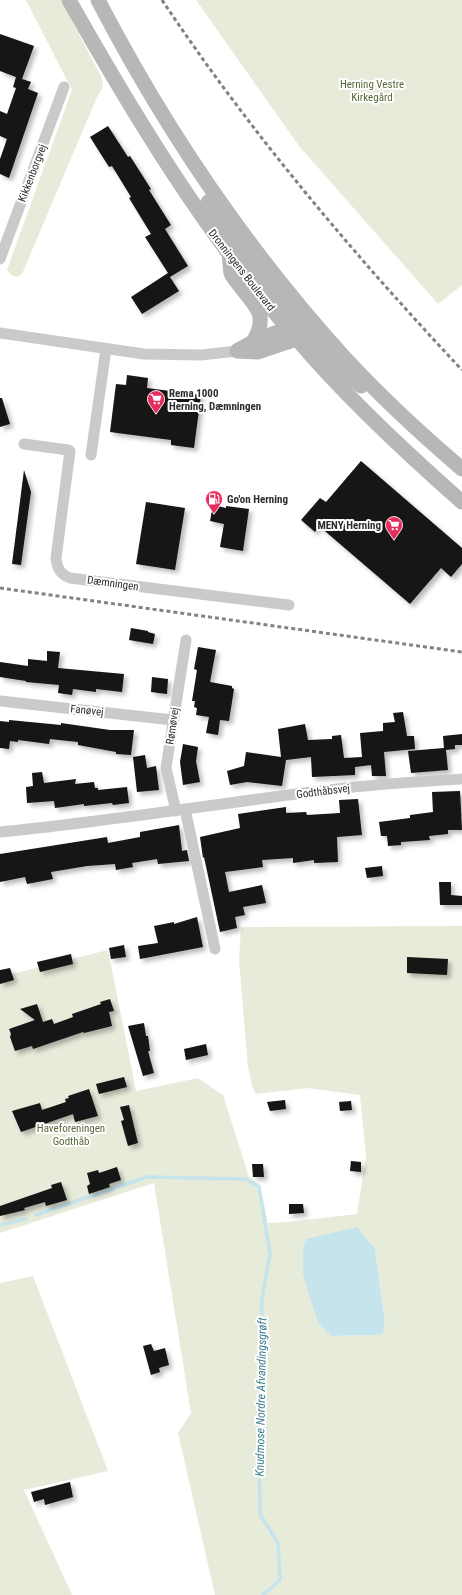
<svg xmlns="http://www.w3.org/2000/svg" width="462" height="1595" font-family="'Roboto Condensed',sans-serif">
  <defs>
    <filter id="shadow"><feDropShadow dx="3.5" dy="3.5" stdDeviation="2" flood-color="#0004"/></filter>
  </defs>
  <rect width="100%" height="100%" fill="#fff"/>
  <!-- green -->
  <g fill="#e7ebda" fill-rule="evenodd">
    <polygon points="26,0 61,0 102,78 103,87 97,97 22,274 17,277 11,275 7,270 72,90"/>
    <polygon points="196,0 462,0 462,285 438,304 299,146"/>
    <path d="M462 926V1595H215L178 1433 191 1413 154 1183 0 1233V977L108 950 136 1091 198 1078 223 1095 249 1177 260 1185 268 1223 287 1222 357 1214 366 1156 360 1095 308 1088 256 1094 252 1086 248 1067 239 961 241 927ZM306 1239 375 1249 385 1322 383 1333 376 1335 331 1336 303 1275V1246Z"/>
    <polygon points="33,1276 108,1471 24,1490 72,1595 0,1595 0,1283"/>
  </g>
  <!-- water -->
  <polygon fill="#c6e4ec" points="357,1227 375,1249 385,1322 383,1333 376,1335 331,1336 318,1323 303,1275 303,1246 306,1239"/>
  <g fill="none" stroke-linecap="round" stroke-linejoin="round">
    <!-- stream -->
    <g stroke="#c6e4ec" stroke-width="3.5">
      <polyline points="36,1215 147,1177 246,1179 259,1187 270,1254 262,1298 259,1438 260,1514 278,1543 280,1580 263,1595"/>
      <polyline points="0,1225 26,1219"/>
    </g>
  </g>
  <!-- building -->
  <g fill="#141414" filter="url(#shadow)">
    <polygon points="0,34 34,46 22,79 31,82 28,89 38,93 9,178 0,174 0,159 7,139 0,136 0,111 7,114 16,88 13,87 16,77 0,71"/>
    <polygon points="108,126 128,157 130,156 151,189 149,190 171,225 165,229 188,266 170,277 179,291 142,314 131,297 168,273 145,237 151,234 129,198 131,197 112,166 109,167 90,137"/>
    <polygon points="127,375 148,378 147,388 201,395 194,448 171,445 171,440 110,432 116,384 126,385"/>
    <polygon points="0,398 2,398 10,424 0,427"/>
    <polygon points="361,461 462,548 462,564 451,577 441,568 410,604 319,526 315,532 301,520 320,498 326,502"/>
    <polygon points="24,470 31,492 21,565 12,564"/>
    <polygon points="146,502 185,508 175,570 136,564"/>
    <polygon points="213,505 226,508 226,506 249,509 243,551 220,547 224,524 210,521"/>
    <polygon points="131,628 148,631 148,632 155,634 153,644 129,640"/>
    <polygon points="198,647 216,650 210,682 232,686 232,688 234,689 229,721 220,720 218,735 206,733 209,717 196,715 197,708 194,707 195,701 192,701 197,670 194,669"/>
    <polygon points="47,651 60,652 58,668 124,674 122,692 96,689 96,692 73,689 72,695 58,693 59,685 26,682 26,681 0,677 0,662 28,666 28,659 47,661"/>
    <polygon points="152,677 168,679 167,694 151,692"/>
    <polygon points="403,712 407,736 414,736 415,749 384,752 386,776 372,776 371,765 355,767 355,775 312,777 311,757 286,760 282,786 247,782 230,785 227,771 244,766 246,752 281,757 278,729 305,724 308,740 332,739 332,736 341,735 344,758 362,757 360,733 383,731 383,723 395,722 393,713"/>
    <polygon points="9,720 61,725 61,723 110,730 134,730 131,755 116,754 116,752 78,745 78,742 50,739 49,744 18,740 18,742 10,741 9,749 0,748 0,721 9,722"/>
    <polygon points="462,734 462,745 455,745 455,749 446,750 448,770 411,773 408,751 444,748 443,736"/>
    <polygon points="183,744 198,747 196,761 200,782 183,785 180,762"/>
    <polygon points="145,755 147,768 156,766 159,790 137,792 133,757"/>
    <polygon points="42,772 44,783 76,779 75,784 94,782 95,788 98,788 98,790 127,787 129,803 113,805 112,803 84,806 84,804 55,808 54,801 27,803 26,787 33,786 32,773"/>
    <polygon points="460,791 462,830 448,830 448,834 429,836 430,840 401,842 401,845 388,846 387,836 381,836 379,822 410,818 410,815 433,812 432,792"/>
    <polygon points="358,799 362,835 337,837 338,862 314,863 314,860 293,863 293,858 262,860 263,867 225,872 229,892 262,885 266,903 243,907 245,915 235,917 237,928 220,932 204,857 203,858 200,837 240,828 238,814 286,807 286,813 306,812 307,815 340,813 339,800"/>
    <polygon points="179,825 182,851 187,850 189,861 158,864 157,859 132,863 133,867 116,870 115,864 87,866 51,872 53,879 27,884 25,877 0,882 0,854 107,837 108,843 140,837 140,832"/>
    <polygon points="382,866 383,876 367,878 365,868"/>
    <polygon points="439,882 451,882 451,895 462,896 462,905 440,905"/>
    <polygon points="197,917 203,947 140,959 138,946 158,943 154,926 174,922 174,924"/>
    <polygon points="124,945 126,957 111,959 109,948"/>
    <polygon points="71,954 73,964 40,972 37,962"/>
    <polygon points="407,957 448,959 447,975 407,973"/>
    <polygon points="10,968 14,980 0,984 0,970"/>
    <polygon points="110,999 114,1011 109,1012 112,1026 84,1033 83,1032 33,1049 32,1046 15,1051 10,1037 11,1034 9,1029 35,1020 20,1009 37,1004 43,1022 52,1019 54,1024 73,1017 72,1014 101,1004 100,1002"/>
    <polygon points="144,1023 146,1036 148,1036 150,1051 148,1051 154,1073 143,1076 128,1026"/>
    <polygon points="206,1044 208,1055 186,1060 184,1049"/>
    <polygon points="124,1077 127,1087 99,1094 96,1084"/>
    <polygon points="89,1089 98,1116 75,1122 73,1114 21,1132 12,1111 40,1103 42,1110 66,1102 65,1099 69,1098 68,1096"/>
    <polygon points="285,1100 286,1109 270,1111 267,1102"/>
    <polygon points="351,1101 352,1110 340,1111 339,1102"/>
    <polygon points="129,1105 138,1143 128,1146 121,1121 124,1120 120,1107"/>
    <polygon points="351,1161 361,1162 361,1172 350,1171"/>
    <polygon points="252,1164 263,1164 264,1177 253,1177"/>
    <polygon points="117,1167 121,1180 109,1184 110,1187 89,1194 87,1186 90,1184 87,1173 98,1170 99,1173"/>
    <polygon points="61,1182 67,1200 46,1206 45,1202 24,1208 25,1210 0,1216 0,1206 52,1188 51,1185"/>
    <polygon points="289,1204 303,1204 304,1213 289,1214"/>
    <polygon points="151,1344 154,1351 165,1348 169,1365 159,1368 160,1372 151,1375 143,1346"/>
    <polygon points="70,1482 73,1497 45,1505 44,1499 34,1502 31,1492"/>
  </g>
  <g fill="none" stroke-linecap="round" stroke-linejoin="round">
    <!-- minor -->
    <g stroke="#cacaca" stroke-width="11">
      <polyline points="0,259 64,87"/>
      <polyline points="0,333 144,354 201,355 237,351"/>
      <polyline points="24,444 68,450"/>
      <path d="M70 451 56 558C57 568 60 574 70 578L289 605"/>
      <polyline points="91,455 106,349"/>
      <polyline points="0,701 173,720"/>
      <polyline points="185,809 215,949"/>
      <polyline points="176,811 166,768 186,640"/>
      <path d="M0 832C104 822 208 805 312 792 361 785 412 782 462 779"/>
    </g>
    <!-- secondary -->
    <g stroke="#b7b7b7" stroke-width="15">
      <path d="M69 0C136 119 207 235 297 339 347 398 404 451 462 502"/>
      <path d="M98 0C165 129 246 249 344 357 381 397 421 434 462 469"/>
      <polyline points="208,202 248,258 295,317 299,329 297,339 258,352 237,351"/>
      <path d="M229 254C230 260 230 267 231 273 232 277 237 282 240 286 256 307 269 315 253 342"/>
      <path d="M238 350C253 342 288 323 305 331 320 339 331 357 342 369 347 375 354 380 361 386"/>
    </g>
    <!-- rail -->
    <g stroke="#828282" stroke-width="3" stroke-dasharray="4 3" stroke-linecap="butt">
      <path d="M162 0C250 132 354 255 462 370"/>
      <polyline points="0,588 462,652"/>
    </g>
  </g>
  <!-- icons -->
  <defs>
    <g id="supermarket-pin" transform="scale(0.9)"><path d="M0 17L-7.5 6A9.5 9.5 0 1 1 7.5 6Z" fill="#e72d5d" stroke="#fff"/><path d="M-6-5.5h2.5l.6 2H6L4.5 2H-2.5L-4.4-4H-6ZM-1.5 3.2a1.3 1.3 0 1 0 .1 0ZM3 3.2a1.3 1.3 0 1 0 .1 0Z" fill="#fff"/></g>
    <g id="fuel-pin" transform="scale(0.9)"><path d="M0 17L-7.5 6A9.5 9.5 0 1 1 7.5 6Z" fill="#e72d5d" stroke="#fff"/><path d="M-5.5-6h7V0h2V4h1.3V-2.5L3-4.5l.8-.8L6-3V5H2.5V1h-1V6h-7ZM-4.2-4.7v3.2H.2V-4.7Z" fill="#fff"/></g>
  </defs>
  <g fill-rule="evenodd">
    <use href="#supermarket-pin" x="156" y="399"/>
    <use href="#fuel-pin" x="214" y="499"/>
    <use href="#supermarket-pin" x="394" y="525"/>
  </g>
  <g text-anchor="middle" stroke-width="4" stroke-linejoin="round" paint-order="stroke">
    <!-- park labels -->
    <g font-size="11" fill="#59693a" stroke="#fff">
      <text x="372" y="88">Herning Vestre<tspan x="372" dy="13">Kirkegård</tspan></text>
      <text x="71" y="1132">Haveforeningen<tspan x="71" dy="13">Godthåb</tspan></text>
    </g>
    <!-- street labels -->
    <g font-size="11" fill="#2d2d2d" stroke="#fff">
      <text transform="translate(32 173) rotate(-69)" y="4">Kikkenborgvej</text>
      <text transform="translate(242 270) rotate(52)" y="4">Dronningens Boulevard</text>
      <text transform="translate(113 583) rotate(8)" y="4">Dæmningen</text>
      <text transform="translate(87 710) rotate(6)" y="4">Fanøvej</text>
      <text transform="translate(172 726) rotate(-82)" y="4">Rømøvej</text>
      <text transform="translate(323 791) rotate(-7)" y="4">Godthåbsvej</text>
    </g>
    <!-- poi labels -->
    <g font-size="11" font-weight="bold" fill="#2d2d2d" stroke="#fff" text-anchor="start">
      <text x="169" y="397">Rema 1000<tspan x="169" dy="13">Herning, Dæmningen</tspan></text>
      <text x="227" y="503">Go'on Herning</text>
      <text x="381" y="529" text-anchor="end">MENY Herning</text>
    </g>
    <!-- water labels -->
    <g font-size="12" font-style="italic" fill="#3b7f90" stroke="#fff">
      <text transform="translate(261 1397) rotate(-89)" y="4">Knudmose Nordre Afvandingsgrøft</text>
    </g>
  </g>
</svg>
